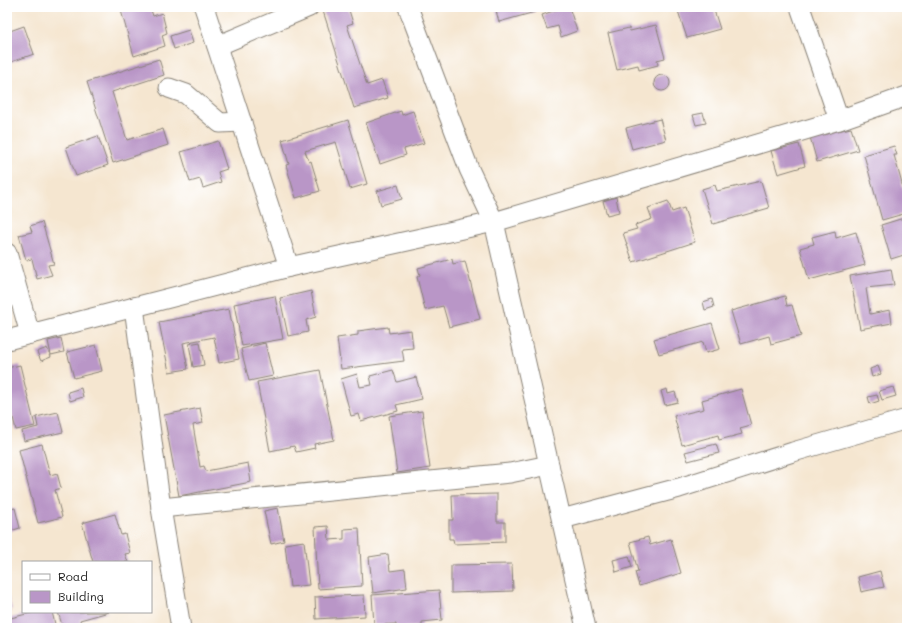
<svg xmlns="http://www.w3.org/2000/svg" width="914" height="635" font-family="Mali,sans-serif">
  <rect width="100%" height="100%" fill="#fff"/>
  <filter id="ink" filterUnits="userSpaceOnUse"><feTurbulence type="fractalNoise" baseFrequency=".025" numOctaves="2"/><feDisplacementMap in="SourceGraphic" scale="8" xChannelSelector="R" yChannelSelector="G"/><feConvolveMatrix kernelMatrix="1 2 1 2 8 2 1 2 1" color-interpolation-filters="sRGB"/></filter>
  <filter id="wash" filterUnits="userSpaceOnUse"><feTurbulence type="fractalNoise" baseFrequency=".012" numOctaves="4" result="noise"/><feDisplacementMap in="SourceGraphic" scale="16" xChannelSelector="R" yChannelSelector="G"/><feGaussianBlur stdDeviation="0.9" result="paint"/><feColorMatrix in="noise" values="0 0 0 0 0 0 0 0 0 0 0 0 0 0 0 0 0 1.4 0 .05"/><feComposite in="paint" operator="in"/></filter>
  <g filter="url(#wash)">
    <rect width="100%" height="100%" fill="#f5e6d0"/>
    <g id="blocks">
      <!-- building -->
      <g fill="#b996c7">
        <polygon points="120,7 150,7 153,16 162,13 167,33 162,35 165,46 134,56"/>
        <polygon points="335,7 348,7 353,23 347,25 367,85 382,80 388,98 354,108 323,11"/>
        <polygon points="495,7 534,7 535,12 499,22"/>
        <polygon points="564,7 569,7 577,31 561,37 558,26 547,29 542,15"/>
        <polygon points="693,7 713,7 720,29 687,38 678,11"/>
        <polygon points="656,25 665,58 657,60 658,65 639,70 638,65 617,70 608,33 629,28 630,31"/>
        <polygon points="24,26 34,54 11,62 10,57 7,58 7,32"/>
        <polygon points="189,30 193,43 174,49 170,36"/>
        <polygon points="159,59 164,75 112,92 127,140 163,129 168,145 113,163 87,82"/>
        <circle cx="662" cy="83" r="8"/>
        <polygon points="401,111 402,115 413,111 424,143 404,149 406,155 380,164 366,123"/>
        <polygon points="703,113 706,123 696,125 693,115"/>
        <polygon points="660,119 666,140 632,149 626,128"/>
        <polygon points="348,120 367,184 350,189 336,142 305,151 309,162 311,161 320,191 296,198 286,165 289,164 282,140"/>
        <polygon points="851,128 858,150 817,162 810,137"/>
        <polygon points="98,136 108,165 76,176 66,147"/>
        <polygon points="218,141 227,169 218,172 221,182 203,188 200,179 190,182 181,152"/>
        <polygon points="799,144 805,166 778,174 771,151"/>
        <polygon points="894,146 897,155 894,155 907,202 907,213 882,220 864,155"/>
        <polygon points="761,181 769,208 713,224 702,189 715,185 717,191"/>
        <polygon points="398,185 402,199 381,205 377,191"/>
        <polygon points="616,197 619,212 607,215 603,201"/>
        <polygon points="668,201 672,212 684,208 695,242 633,262 623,233 637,229 635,225 652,219 648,208"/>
        <polygon points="907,217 907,254 891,259 881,225"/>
        <polygon points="42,222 54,264 48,265 52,275 37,279 32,259 26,260 19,235 32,232 30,226"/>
        <polygon points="835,231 836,238 856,232 865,265 809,280 800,248 814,244 812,237"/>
        <polygon points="452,259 453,264 465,261 480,319 449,327 443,306 425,310 417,277 420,275 418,268"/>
        <polygon points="891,269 894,285 866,288 870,314 890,310 892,323 860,329 850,276"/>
        <polygon points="311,291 316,317 306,320 308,332 288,336 280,298"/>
        <polygon points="275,296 283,339 242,346 234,304"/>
        <polygon points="785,296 787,306 792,305 801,336 771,344 769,336 741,344 731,311"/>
        <polygon points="712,299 714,307 705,310 703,302"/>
        <polygon points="229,309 239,359 219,363 214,337 183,343 188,369 169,372 159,322"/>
        <polygon points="712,323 720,349 706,353 703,342 659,354 654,339"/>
        <polygon points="388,327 389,333 411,330 413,348 402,349 404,361 341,369 337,338 358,335 358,331"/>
        <polygon points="61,338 64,352 51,355 48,341"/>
        <polygon points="200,342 204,365 193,367 189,344"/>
        <polygon points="265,343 273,376 249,381 241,349"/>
        <polygon points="96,345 102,371 74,378 67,352"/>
        <polygon points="47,348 51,357 41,361 37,352"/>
        <polygon points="20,365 35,426 16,430 7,393 7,368"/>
        <polygon points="878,366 881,374 872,377 870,369"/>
        <polygon points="320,370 334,440 314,444 315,448 296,452 294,446 270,451 257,382"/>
        <polygon points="393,370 397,382 416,377 422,399 396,405 398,411 361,421 359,414 351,416 341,379 357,374 360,387 372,385 370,376"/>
        <polygon points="893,387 896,396 882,400 879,391"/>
        <polygon points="81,388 83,397 70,401 68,392"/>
        <polygon points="667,389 668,394 675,392 678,402 665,405 661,391"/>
        <polygon points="741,389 751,425 740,428 742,434 719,440 718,435 682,445 674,416 704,409 702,400"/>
        <polygon points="877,395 879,401 870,404 868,397"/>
        <polygon points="200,408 203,423 193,425 200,467 204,466 206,471 248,463 251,482 179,496 164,415"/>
        <polygon points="422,411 430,468 397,473 389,416"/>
        <polygon points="58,412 63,432 24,441 22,431 38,427 36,417"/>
        <polygon points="42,444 50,475 57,473 61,488 55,490 62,517 38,523 19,450"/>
        <polygon points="716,444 719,453 688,461 685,452"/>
        <polygon points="497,494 497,522 505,522 505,542 454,544 453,539 449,539 449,520 453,520 452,495"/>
        <polygon points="15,508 20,528 7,532 7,510"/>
        <polygon points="278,508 284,541 271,544 264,511"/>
        <polygon points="115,514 121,535 125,534 130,553 125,554 128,562 93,562 82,523"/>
        <polygon points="328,526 329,540 344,539 344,529 359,528 362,586 318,589 315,527"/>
        <polygon points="648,537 650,545 671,539 681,573 639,586 635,572 638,571 630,542"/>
        <polygon points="304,541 309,585 290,587 285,544"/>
        <polygon points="388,554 390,571 405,569 407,588 373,593 369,557"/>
        <polygon points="629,556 632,567 616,572 613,560"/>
        <polygon points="512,564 513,591 451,593 451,565"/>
        <polygon points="880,571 884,587 861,592 858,577"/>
        <polygon points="439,590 442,620 422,622 422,626 401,628 396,628 396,624 374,625 372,595"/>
        <polygon points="7,593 12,609 7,611"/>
        <polygon points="364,595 365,616 316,619 315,597"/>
        <polygon points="34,612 52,612 56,628 7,628 7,619"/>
        <polygon points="58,612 109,612 80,620 81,625 63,628"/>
        <polygon points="325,626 325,628 306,628 306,627"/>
      </g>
    </g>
  </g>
  <g filter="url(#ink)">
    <use href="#blocks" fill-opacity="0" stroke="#888176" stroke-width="1"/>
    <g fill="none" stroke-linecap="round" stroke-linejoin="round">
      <!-- minor casing -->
      <g stroke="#888176" stroke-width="21">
        <g id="minor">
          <polyline points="204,7 289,267"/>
          <polyline points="408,7 469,169 494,222 586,628"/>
          <polyline points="800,7 839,120"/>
          <polyline points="217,46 309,7"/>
          <polyline points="169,88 186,94 220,123 242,122"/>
          <polyline points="7,253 30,334"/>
          <polyline points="134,307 161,508 181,628"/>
          <polyline points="7,340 289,267 494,222 839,120 907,96"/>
          <polyline points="161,508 510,473 549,465"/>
          <polyline points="562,519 679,488 793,452 907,419"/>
        </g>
      </g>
      <!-- minor -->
      <use href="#minor" stroke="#fff" stroke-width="19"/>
    </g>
  </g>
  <!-- margin -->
  <rect width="914" height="635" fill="none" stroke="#fff" stroke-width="24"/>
  <!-- legend -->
  <rect x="22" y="561" width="130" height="52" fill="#ffffff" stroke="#a4a4a4"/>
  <rect x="30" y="574" width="20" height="6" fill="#ffffff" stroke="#a4a4a4"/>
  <text x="58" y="581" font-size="12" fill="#1c1c1c">Road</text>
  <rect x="30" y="591" width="20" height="12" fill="#b996c7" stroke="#a4a4a4"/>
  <text x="58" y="601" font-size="12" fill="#1c1c1c">Building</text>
</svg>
